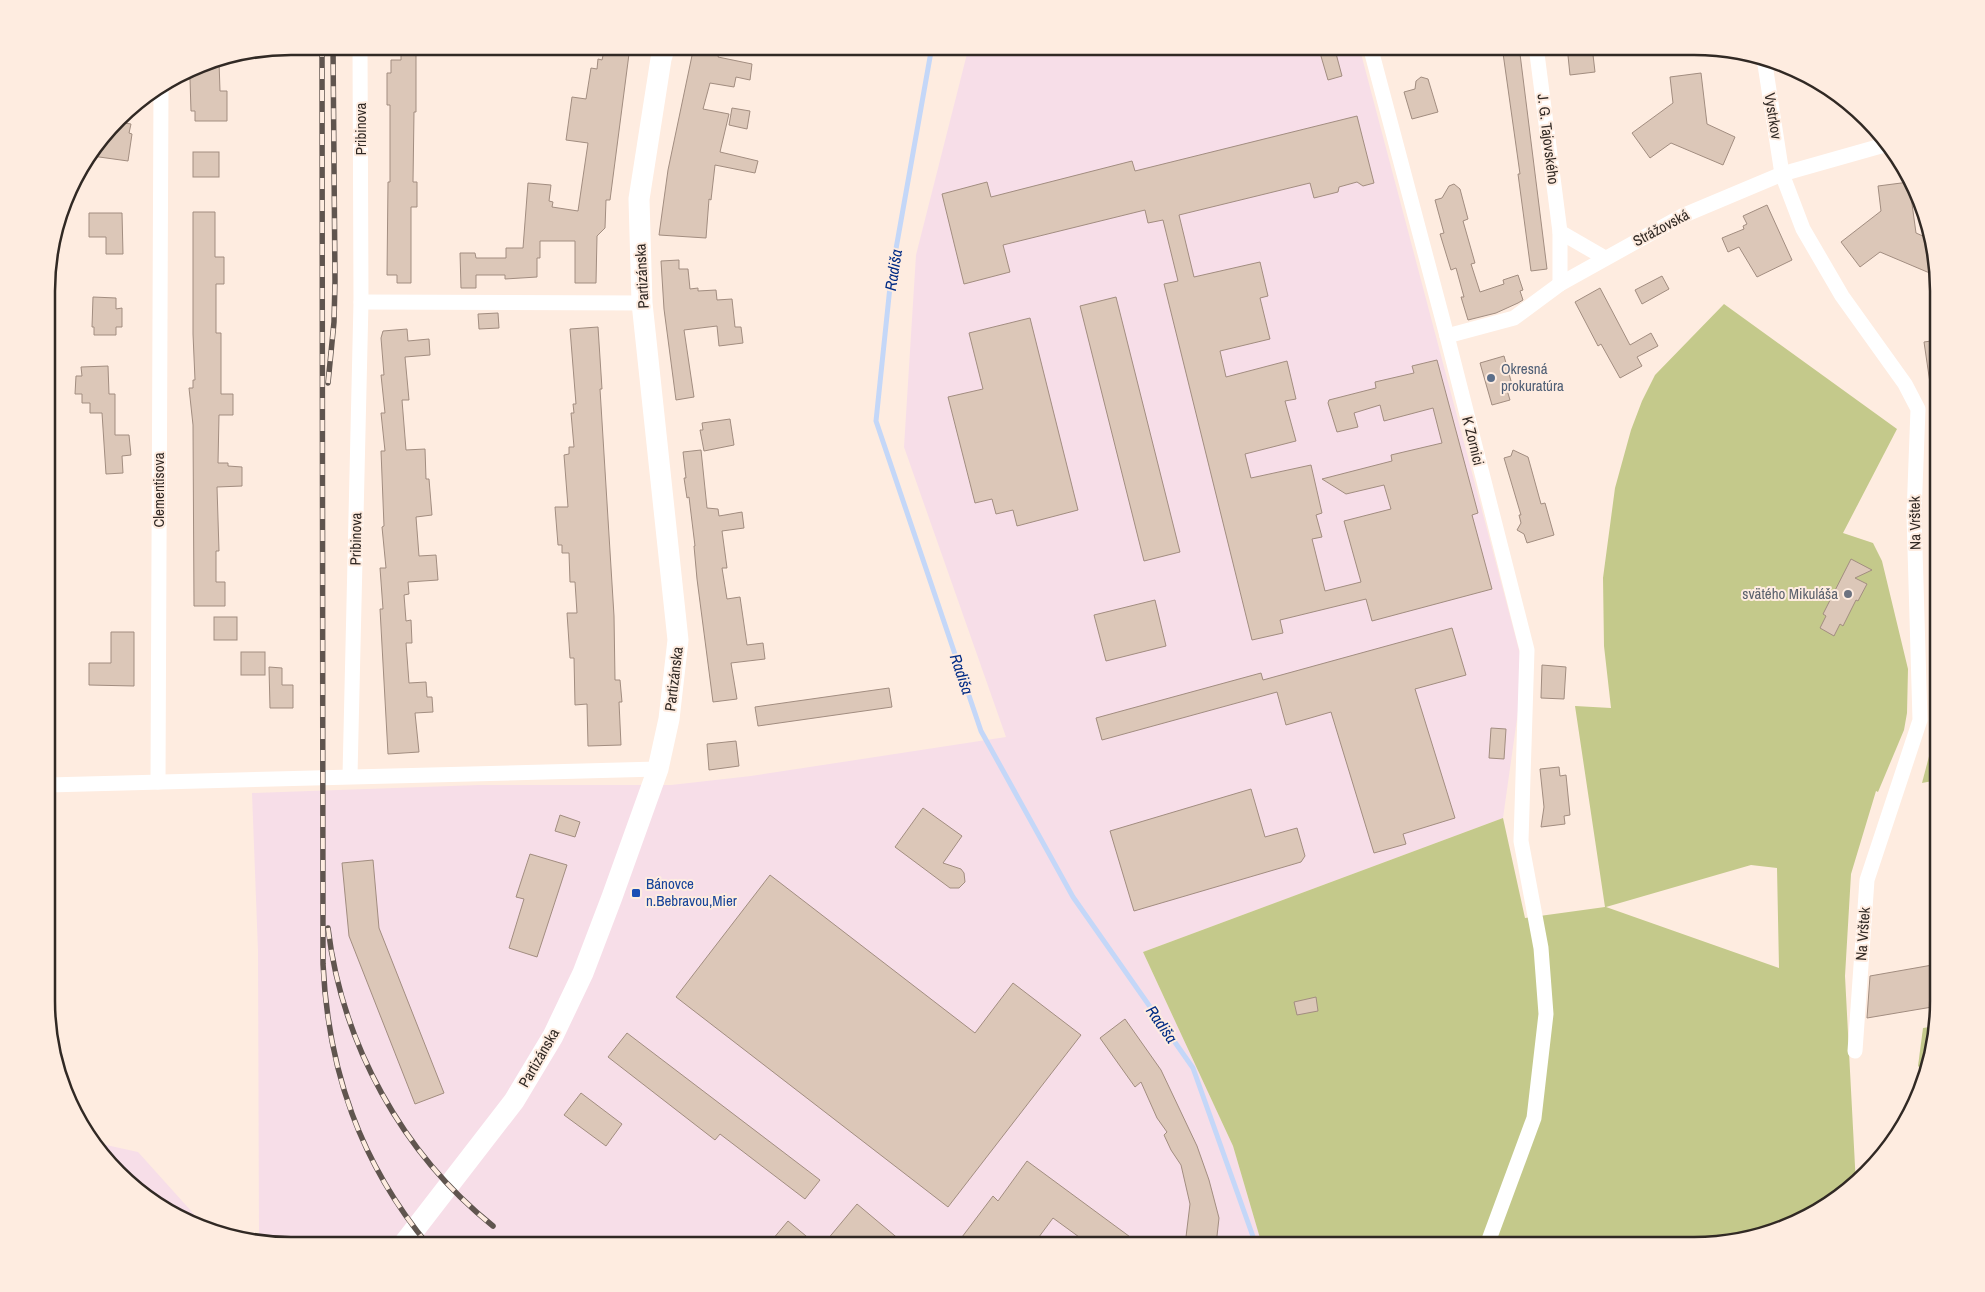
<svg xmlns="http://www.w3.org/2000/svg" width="1985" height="1292" font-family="'Archivo Narrow',sans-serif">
  <rect width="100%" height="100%" fill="#feece0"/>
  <!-- industrial -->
  <g fill="#f7dee8">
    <polygon points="969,46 1359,46 1524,669 1503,818 1143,952 1233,1146 1262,1245 291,1246 259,1240 258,951 252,793 479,785 671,785 751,776 1006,737 904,447 916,255"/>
    <polygon points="97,1143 138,1152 210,1232 155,1204"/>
  </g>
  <!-- green -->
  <g fill="#c4c98b" fill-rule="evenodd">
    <path d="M1724 304 1897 429 1843 533 1873 543 1882 561 1908 669 1907 713 1904 730 1878 792 1876 791 1851 874 1845 976 1856 1185 1816 1213 1757 1237 1709 1245H1262L1233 1146 1143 952 1503 818 1525 918 1605 907 1575 706 1611 708 1604 646 1603 578 1615 488 1631 430 1642 401 1655 375ZM1751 865 1777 868 1779 968 1606 907Z"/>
    <polygon points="1938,722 1938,780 1922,783"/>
    <polygon points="1936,1026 1927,1074 1918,1066 1923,1028"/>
  </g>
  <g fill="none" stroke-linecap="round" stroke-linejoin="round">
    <!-- stream -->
    <polyline stroke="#c4d7f8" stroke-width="5" points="932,46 891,277 876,421 981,731 1073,897 1193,1068 1256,1245"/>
  </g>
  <!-- building -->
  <g fill="#dcc7b8" stroke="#a28d80">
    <polygon points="694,46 720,50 718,57 752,64 750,80 736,77 734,87 710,83 703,109 729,114 720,152 758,161 755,173 715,165 711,200 709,199 706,238 659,235 668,170"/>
    <polygon points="1318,46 1334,46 1342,76 1328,80"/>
    <polygon points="1502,46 1519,46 1547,269 1531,271 1518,174 1520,174"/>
    <polygon points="1567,46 1592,46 1595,72 1570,75"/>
    <polygon points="401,47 416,47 416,112 414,112 413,182 417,182 417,207 411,207 411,283 397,283 397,275 387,275 388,182 390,182 390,105 387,105 387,73 391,73 391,60 401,60"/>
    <polygon points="604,51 629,54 610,200 606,200 605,228 597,236 596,283 575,283 575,241 540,241 540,258 537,258 537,277 505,279 505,275 476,275 476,288 461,288 460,253 475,253 476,258 506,258 506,248 523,248 528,183 551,185 549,201 553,202 552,207 578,211 588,143 566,140 572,97 586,99 591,68 597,69 598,59 602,60"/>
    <polygon points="219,61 220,91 227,91 227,121 195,121 195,111 191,111 190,79 188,79 188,71 198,65"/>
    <polygon points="1701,73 1707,124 1735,137 1723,165 1671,143 1650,158 1632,133 1673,103 1670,77"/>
    <polygon points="1421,77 1428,79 1438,112 1412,119 1404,92 1415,89 1416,81"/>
    <polygon points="732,108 750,111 747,129 729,125"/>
    <polygon points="1357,116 1374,183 1363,186 1357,182 1339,187 1338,192 1314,198 1310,183 1179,215 1194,277 1260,262 1268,296 1260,298 1270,339 1220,351 1226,377 1287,361 1296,399 1285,401 1296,441 1245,454 1251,478 1311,465 1322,513 1316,515 1322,537 1312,539 1325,591 1361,582 1344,521 1391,509 1384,485 1346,494 1322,479 1392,461 1391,455 1442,443 1433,408 1384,421 1380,405 1354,413 1358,427 1337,432 1328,403 1329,400 1376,388 1375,382 1414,373 1412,366 1437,360 1478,513 1472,515 1492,589 1372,621 1366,599 1280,620 1283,633 1252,640 1164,284 1178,281 1163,220 1148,223 1145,210 1003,245 1010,272 964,284 942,194 987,182 991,197 1132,161 1135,171"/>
    <polygon points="118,122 131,124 129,133 132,134 128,161 92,156"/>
    <rect x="193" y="152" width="26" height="25"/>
    <polygon points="1909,182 1916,233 1932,240 1936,264 1932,274 1880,252 1860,267 1841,242 1881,211 1878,186"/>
    <polygon points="1454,184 1460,189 1468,219 1463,221 1475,263 1471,264 1480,292 1504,284 1503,280 1518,275 1523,290 1520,291 1523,300 1518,303 1496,313 1468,320 1461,297 1464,297 1456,268 1451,270 1440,234 1444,233 1435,200 1442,198 1449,186"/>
    <polygon points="1767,205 1792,260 1757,277 1739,247 1728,252 1722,238 1744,229 1743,226 1747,224 1743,216"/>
    <polygon points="193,212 215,212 215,257 224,257 224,284 216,284 216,333 221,333 221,394 233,394 233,415 219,415 218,463 228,463 228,466 242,467 242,486 217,487 219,551 216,551 216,582 225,582 225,606 194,606 193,425 189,388 193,388 193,380 195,380 193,334"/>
    <polygon points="89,213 122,213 123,254 106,254 106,237 89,237"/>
    <polygon points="679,260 679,269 688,269 690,289 698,288 698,291 716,290 717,300 732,299 735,327 741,327 743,343 719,346 717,326 684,330 694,397 676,400 664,309 661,261"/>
    <polygon points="1662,276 1669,289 1642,304 1635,290"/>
    <polygon points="1600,288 1630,345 1651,333 1658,346 1637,357 1642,366 1620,378 1601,344 1598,346 1575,302"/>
    <polygon points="93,297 116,298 116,309 122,308 122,327 116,327 116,335 94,335 94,327 92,327"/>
    <polygon points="1116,297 1180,552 1144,561 1080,306"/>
    <polygon points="498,313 499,328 479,329 478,314"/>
    <polygon points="1030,318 1078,510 1017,526 1013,510 996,514 992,499 975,503 948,397 983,389 969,333"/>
    <polygon points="598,327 602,389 600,389 614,616 615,680 620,680 622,702 619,702 621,745 588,746 587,704 575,705 574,658 570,658 567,613 577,613 575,582 570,582 569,553 562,553 562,545 558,545 555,507 568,507 564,455 569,454 569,447 574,447 571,413 574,413 573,404 576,404 570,329"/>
    <polygon points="407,329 408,341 429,339 430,355 405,357 409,400 402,400 406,450 425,449 426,479 429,479 432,515 416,517 419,556 436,555 438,580 408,582 409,594 404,595 406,621 411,620 412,643 406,643 409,683 426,682 427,697 432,697 433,712 415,713 419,752 388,754 380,609 383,609 380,568 386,568 382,527 384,526 381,451 385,451 381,413 385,413 381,375 384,375 381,338 383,331"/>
    <polygon points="1938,340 1938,382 1930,383 1924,342"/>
    <polygon points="1504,356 1513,388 1507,390 1510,400 1492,405 1480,363"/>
    <polygon points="108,366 109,394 115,394 115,435 129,435 131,455 122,456 123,473 106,474 102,413 90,413 90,403 82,403 82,394 75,394 76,376 82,376 81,367"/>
    <polygon points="730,419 734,445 704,451 700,430 703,430 702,423"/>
    <polygon points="701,450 707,508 718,509 719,516 742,512 744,528 722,531 727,568 722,568 727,599 740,597 747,645 763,643 765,659 731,663 737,699 713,702 697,579 694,546 695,546 689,497 687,498 684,478 686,478 683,452"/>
    <polygon points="1513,450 1528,457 1541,504 1545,503 1554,535 1527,543 1524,534 1517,530 1521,523 1519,515 1521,515 1504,458 1511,456"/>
    <polygon points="1851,559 1872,570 1855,578 1867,584 1858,601 1856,600 1843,626 1840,624 1834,636 1820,628 1826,616 1823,614"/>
    <polygon points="1155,600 1166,646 1106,661 1094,615"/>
    <rect x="214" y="617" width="23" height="23"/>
    <polygon points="1452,628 1466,675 1415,689 1455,818 1403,834 1406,844 1374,853 1331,712 1286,725 1277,692 1102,740 1096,718 1261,673 1263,680"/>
    <polygon points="111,632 134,632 134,686 89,685 89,663 111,663"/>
    <rect x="241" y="652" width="24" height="23"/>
    <polygon points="1542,665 1566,667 1564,699 1541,698"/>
    <polygon points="269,667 282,668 282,685 293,685 293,708 270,708"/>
    <polygon points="889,688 892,707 758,726 755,707"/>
    <polygon points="1491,728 1506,729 1504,759 1489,758"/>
    <polygon points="736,741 739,766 709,770 707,744"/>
    <polygon points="1559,767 1560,776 1566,775 1570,815 1564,816 1565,824 1541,827 1544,807 1540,769"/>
    <polygon points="1251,789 1265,837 1297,828 1305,856 1301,862 1134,911 1110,831"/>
    <polygon points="923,808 962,836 943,863 961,869 964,873 965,882 959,888 950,888 895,847"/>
    <polygon points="560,815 580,822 575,837 555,831"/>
    <polygon points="530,854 567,865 537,957 509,948 524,899 516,897"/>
    <polygon points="373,860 379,928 444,1093 415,1104 349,936 342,863"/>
    <polygon points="770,875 975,1033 1013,983 1081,1035 948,1207 676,997"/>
    <polygon points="1938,964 1938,1006 1867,1018 1870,976"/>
    <polygon points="1316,997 1318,1011 1297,1015 1294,1002"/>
    <polygon points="1125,1019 1161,1070 1197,1146 1209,1180 1219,1218 1216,1245 1185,1245 1190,1204 1181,1165 1171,1150 1164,1135 1167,1132 1157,1118 1141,1082 1135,1087 1100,1038"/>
    <polygon points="627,1033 820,1180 805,1199 720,1134 715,1140 608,1057"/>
    <polygon points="581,1093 622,1124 606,1146 564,1115"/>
    <polygon points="1027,1161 1141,1245 1090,1245 1053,1218 1033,1245 974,1246 962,1237 993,1196 998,1201"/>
    <polygon points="857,1204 907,1246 822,1246"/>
    <polygon points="788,1221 818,1246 767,1246"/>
  </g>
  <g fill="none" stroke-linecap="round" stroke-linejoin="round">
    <!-- street -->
    <g stroke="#fff" stroke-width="15">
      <polyline points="1370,46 1447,336 1527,650 1521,841 1541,948 1546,1014 1534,1118 1487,1245"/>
      <polyline points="1536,46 1560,232 1560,284"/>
      <polyline points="1764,58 1782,174 1803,229 1842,296 1905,384 1918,409 1914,515 1920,720 1867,880 1855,1051"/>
      <polyline points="1560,232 1605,258"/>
      <polyline points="361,302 642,303"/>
      <polyline points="1447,336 1514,318 1560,284 1682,216 1782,174 1888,144"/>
      <polyline points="350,776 361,302 360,46"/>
      <polyline points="158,782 161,88"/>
      <polyline points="48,785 658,769"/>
    </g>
    <!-- secondary -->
    <polyline stroke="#fff" stroke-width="21" points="402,1246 514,1101 553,1036 583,973 612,897 658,769 669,719 678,640 642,303 639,199 661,59 665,46"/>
    <!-- rail casing -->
    <g stroke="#60554f" stroke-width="5.5">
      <g id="rail">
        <path d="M322 46 323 964C328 1070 360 1163 429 1246"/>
        <polyline points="328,383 334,322 335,281 333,46"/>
        <path d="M328 928C342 1044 402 1153 493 1226"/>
      </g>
    </g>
    <!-- rail -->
    <use href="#rail" stroke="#feece0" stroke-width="4" stroke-dasharray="11" stroke-linecap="butt"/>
  </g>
  <!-- markers -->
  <circle fill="#5c6f8a" stroke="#feece0" stroke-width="2" cx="1491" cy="378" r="5"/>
  <circle fill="#6b7280" stroke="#feece0" stroke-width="2" cx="1848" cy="594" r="5"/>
  <rect fill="#1a4fb4" stroke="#feece0" stroke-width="2" x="631" y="888" width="10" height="10" rx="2.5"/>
  <g text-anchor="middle" stroke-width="4" stroke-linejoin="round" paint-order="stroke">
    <!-- street labels -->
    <g font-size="15" fill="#312924" stroke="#feece0">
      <text transform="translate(1773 116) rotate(81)" y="5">Vystrkov</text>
      <text transform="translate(361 129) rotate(-90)" y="5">Pribinova</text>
      <text transform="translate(1548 139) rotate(83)" y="5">J. G. Tajovského</text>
      <text transform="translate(1661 228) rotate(-28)" y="5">Strážovská</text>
      <text transform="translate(642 276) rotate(-93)" y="5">Partizánska</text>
      <text transform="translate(1473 441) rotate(76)" y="5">K Zornici</text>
      <text transform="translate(159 490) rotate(-90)" y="5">Clementisova</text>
      <text transform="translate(1915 523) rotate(-91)" y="5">Na Vrštek</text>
      <text transform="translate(356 539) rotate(-89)" y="5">Pribinova</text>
      <text transform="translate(674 679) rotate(-83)" y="5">Partizánska</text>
      <text transform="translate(1863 934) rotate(-86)" y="5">Na Vrštek</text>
      <text transform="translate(539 1058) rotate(-60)" y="5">Partizánska</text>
    </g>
    <!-- service labels -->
    <g font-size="15" fill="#4e5e75" stroke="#feece0" text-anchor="start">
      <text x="1501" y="374">Okresná<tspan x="1501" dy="17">prokuratúra</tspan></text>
    </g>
    <!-- worship labels -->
    <g font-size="15" fill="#5b616d" stroke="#feece0" text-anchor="end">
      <text x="1838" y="599">svätého Mikuláša</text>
    </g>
    <!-- transit labels -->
    <g font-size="15" fill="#164399" stroke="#feece0" text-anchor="start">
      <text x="646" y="889">Bánovce<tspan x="646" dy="17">n.Bebravou,Mier</tspan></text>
    </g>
    <!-- water labels -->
    <g font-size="16" font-style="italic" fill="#012b85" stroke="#feece0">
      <text transform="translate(893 270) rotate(-81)" y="6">Radiša</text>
      <text transform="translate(962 674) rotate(71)" y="6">Radiša</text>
      <text transform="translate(1162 1024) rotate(55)" y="6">Radiša</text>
    </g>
  </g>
  <!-- crop -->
  <path d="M0 0H1985V1292H0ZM291 55H1694A236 236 0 0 1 1930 291V1001A236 236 0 0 1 1694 1237H291A236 236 0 0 1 55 1001V291A236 236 0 0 1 291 55Z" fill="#feece0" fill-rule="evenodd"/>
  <path fill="none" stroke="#312924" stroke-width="2.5" d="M291 55H1694A236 236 0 0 1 1930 291V1001A236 236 0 0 1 1694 1237H291A236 236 0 0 1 55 1001V291A236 236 0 0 1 291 55Z"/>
</svg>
